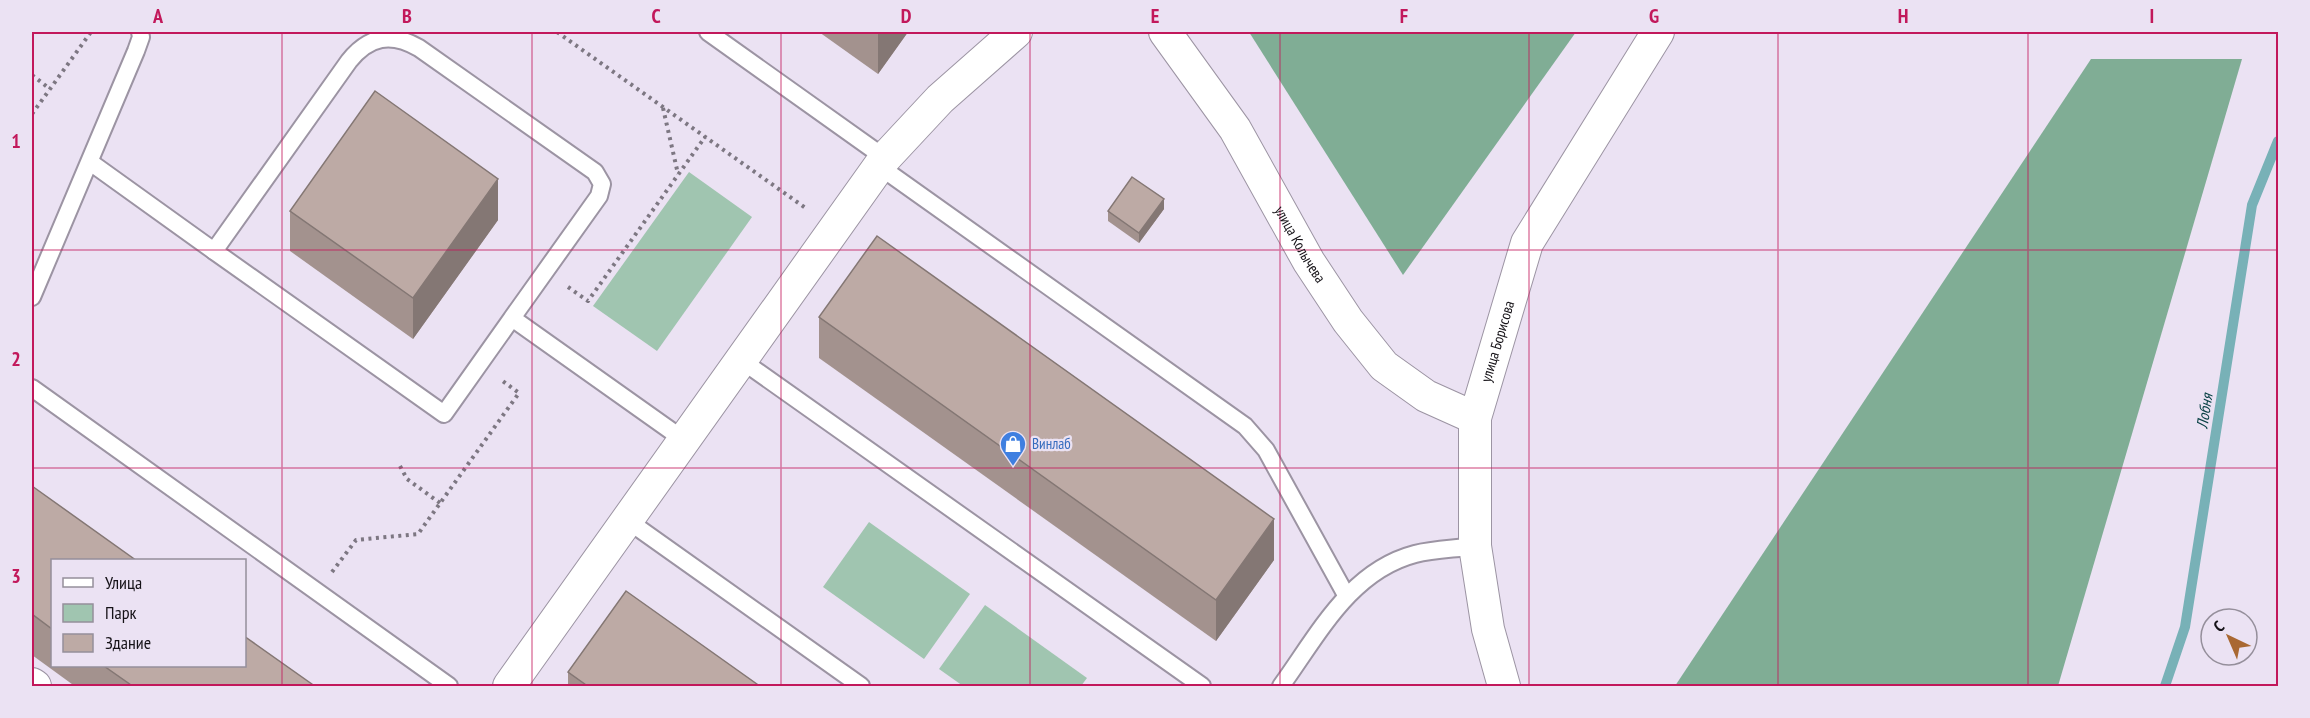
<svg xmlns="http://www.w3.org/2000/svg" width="2310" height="718" font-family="'PT Sans Narrow',sans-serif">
  <rect width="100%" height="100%" fill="#ebe2f3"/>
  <!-- green -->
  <g fill="#a0c5b0">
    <polygon points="689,172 752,217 657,351 593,306"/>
    <polygon points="869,522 970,594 924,659 823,587"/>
    <polygon points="985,605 1087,678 1081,686 963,686 939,669"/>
  </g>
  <!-- forest -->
  <g fill="#80ad95">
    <polygon points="1249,32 1576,32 1403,275"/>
    <polygon points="2091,59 2242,59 2058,686 1675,686"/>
  </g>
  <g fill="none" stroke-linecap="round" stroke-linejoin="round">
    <!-- stream -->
    <polyline stroke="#78b1b7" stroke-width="10" points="2165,686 2185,627 2252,205 2278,141"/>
    <!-- service casing -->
    <g stroke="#9c94a3" stroke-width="20">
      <g id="service">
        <polyline points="708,32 885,158"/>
        <polyline points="90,162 214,251"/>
        <polyline points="879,166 1245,426 1266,450 1346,595"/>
        <polyline points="32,297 136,51 141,37 140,32"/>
        <path d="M512 318 444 414 214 251 349 61C369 36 391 32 419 48L595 172 602 184 599 196 512 318 684 440"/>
        <polyline points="741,360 1202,686"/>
        <polyline points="32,388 449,686"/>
        <polyline points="627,520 861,686"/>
        <path d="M1281 686C1318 635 1350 571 1415 554 1434 549 1455 549 1475 546"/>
      </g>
    </g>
    <!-- minor casing -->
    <g stroke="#9c94a3" stroke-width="34">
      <g id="minor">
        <path id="s1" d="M1165 32 1235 129 1309 262 1348 321 1384 366 1426 396 1475 418"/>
        <polyline points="32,684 35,686"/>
        <polyline points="509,686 885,158 940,99 1016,32"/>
        <path id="s2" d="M1504 686 1488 629 1475 546V418L1527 243 1658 32"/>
      </g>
    </g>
    <!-- path -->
    <g stroke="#7d7782" stroke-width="4" stroke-dasharray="3 4.5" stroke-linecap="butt">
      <polyline points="557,32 807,209"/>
      <polyline points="32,75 50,89"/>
      <polyline points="663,108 678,174"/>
      <polyline points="32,114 91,32"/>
      <polyline points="568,287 588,301 705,137"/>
      <polyline points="400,466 407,479 440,503"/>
      <polyline points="332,572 356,540 418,534 519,393 500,379"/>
    </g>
    <!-- service -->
    <use href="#service" stroke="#fff" stroke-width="16"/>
    <!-- minor -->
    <use href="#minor" stroke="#fff" stroke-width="32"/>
  </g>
  <!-- wall -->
  <g fill="#a3928e">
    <polygon points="819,32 908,32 878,74"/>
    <polygon points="1164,209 1139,243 1108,221 1108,211"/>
    <polygon points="290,211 498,220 413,339 290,251"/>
    <polygon points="819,317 1274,560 1216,641 819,358"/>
    <polygon points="32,486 52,561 52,666 244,666 316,687 76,687 32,655"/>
    <polygon points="568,672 761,687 568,687"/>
  </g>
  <!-- shaded-wall -->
  <g fill="#847774">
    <polygon points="879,32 908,32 878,74 878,33"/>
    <polygon points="498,179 498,220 413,339 413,298"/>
    <polygon points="1164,199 1164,209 1139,243 1139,233"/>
    <polygon points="1274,519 1274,560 1216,641 1216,600"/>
  </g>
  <!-- building -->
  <g fill="#bdaaa5" stroke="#847774" stroke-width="1.5">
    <polygon points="375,91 498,179 413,298 290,211"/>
    <polygon points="1132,177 1164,199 1139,233 1108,211"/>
    <polygon points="877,236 1274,519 1216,600 819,317"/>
    <polygon points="32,486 137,561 52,561 52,629 32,614"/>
    <polygon points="626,591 761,687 589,687 568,672"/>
    <polygon points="244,636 316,687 134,687 104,666 244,666"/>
  </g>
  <!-- grid -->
  <path fill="none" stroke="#c2185b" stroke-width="1.5" stroke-opacity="0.55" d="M282 32V686M532 32V686M781 32V686M1030 32V686M1280 32V686M1529 32V686M1778 32V686M2028 32V686M32 250H2278M32 468H2278"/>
  <!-- icons -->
  <defs>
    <g id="shop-pin" transform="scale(1.35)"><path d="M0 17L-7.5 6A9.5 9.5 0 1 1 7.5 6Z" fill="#3f7fe0" stroke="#ebe2f3"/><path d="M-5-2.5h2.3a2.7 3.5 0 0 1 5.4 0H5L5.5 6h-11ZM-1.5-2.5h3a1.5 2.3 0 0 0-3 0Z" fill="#fff"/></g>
  </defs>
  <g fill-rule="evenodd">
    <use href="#shop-pin" x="1013" y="444"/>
  </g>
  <g text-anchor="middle" stroke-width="4.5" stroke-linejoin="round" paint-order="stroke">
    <!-- street labels -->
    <g font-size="15" fill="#151217" stroke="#ebe2f3">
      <text dy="5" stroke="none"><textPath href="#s1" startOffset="252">улица Колычева</textPath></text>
      <text dy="5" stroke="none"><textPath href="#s2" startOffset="351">улица Борисова</textPath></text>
    </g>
    <!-- shop labels -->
    <g font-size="15" fill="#366cbe" stroke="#ebe2f3" text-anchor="start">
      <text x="1032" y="449">Винлаб</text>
    </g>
    <!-- water labels -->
    <g font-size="16" font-style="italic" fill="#094145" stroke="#ebe2f3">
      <text transform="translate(2204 411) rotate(-81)" y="6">Лобня</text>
    </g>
  </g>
  <!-- border -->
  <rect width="2310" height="718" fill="none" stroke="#ebe2f3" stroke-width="66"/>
  <!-- legend -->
  <rect x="51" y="559" width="195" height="108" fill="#ebe2f3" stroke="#958f9b" stroke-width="1.5"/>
  <rect x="63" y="578" width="30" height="9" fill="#ffffff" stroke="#958f9b" stroke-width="1.5"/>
  <text x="105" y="589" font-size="18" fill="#151217">Улица</text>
  <rect x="63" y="604" width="30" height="18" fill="#a0c5b0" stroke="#958f9b" stroke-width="1.5"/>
  <text x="105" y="619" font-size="18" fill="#151217">Парк</text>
  <rect x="63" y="634" width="30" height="18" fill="#bdaaa5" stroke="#958f9b" stroke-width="1.5"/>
  <text x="105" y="649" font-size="18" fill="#151217">Здание</text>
  <!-- north arrow -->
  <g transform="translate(2229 637) rotate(316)"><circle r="28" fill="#ebe2f3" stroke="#958f9b" stroke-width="1.5"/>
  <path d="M0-4.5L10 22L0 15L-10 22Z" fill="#a96832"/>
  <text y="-9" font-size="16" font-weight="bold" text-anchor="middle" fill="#151217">С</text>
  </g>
  <rect x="33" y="33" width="2244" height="652" fill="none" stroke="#c2185b" stroke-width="2"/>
  <g font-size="20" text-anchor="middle" font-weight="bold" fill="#c2185b">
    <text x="158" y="23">A</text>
    <text x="407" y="23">B</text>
    <text x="656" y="23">C</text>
    <text x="906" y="23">D</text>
    <text x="1155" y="23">E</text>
    <text x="1404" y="23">F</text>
    <text x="1654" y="23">G</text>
    <text x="1903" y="23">H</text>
    <text x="2152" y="23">I</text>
    <text x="16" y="148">1</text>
    <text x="16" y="366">2</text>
    <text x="16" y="583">3</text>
  </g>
</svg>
